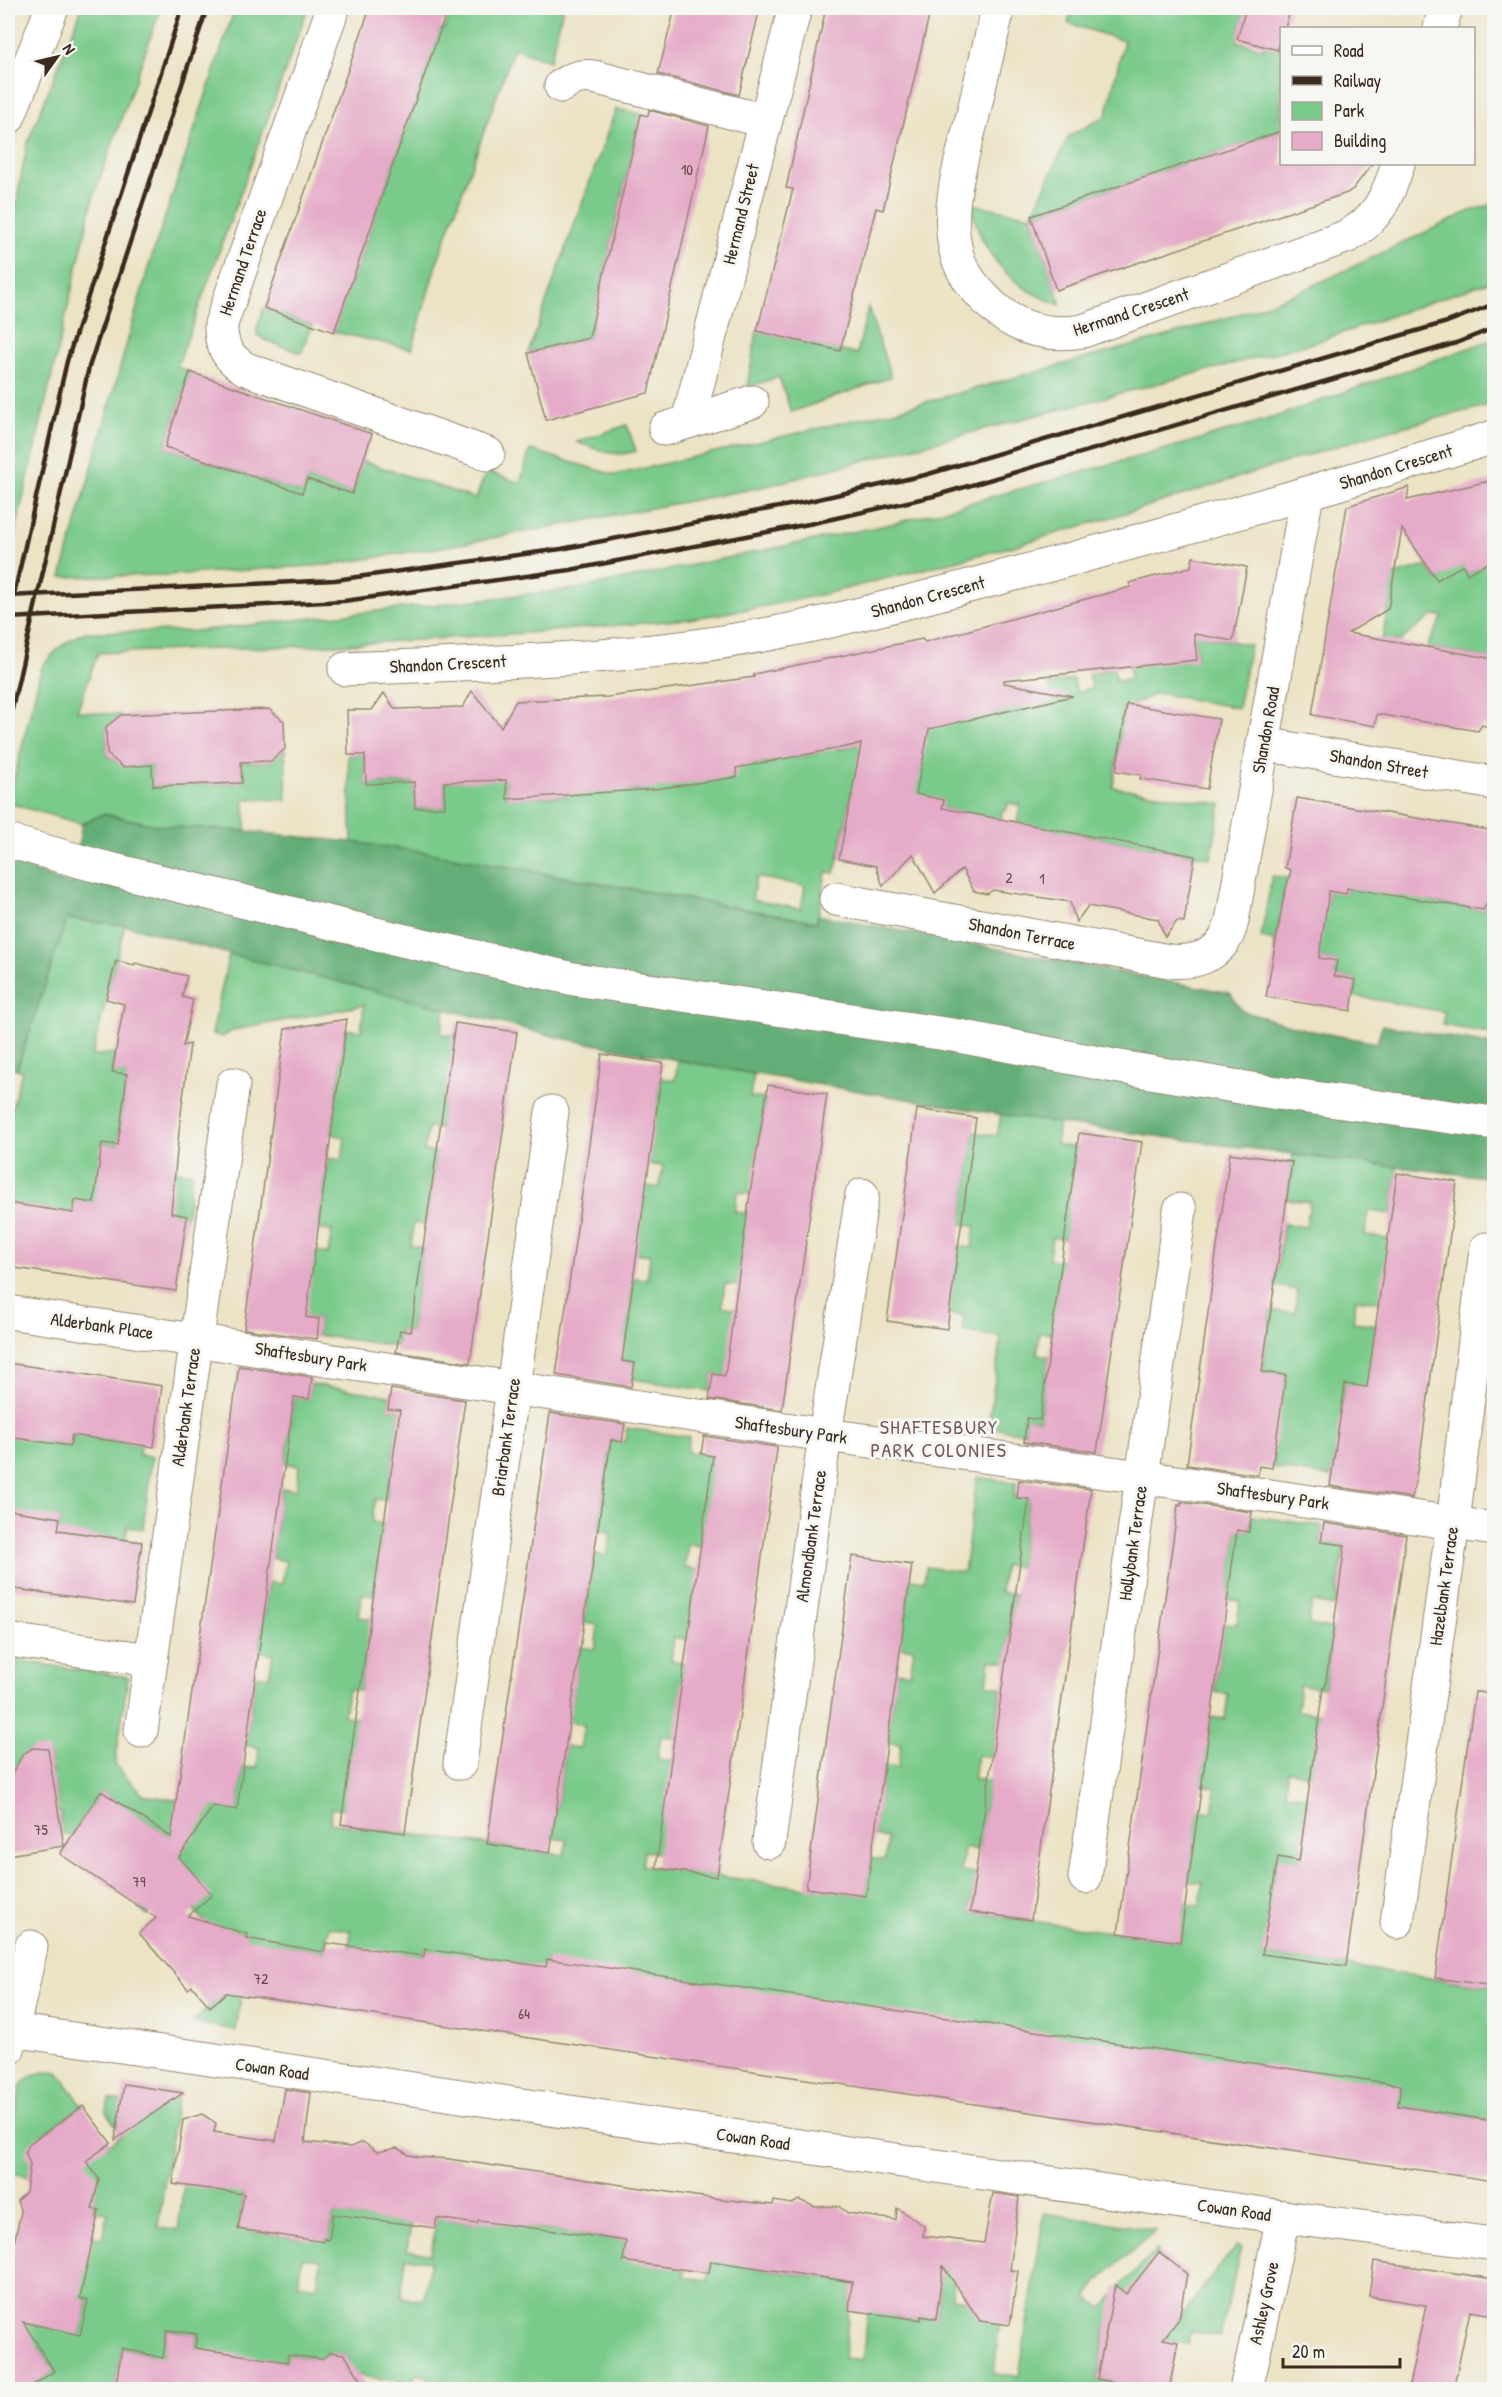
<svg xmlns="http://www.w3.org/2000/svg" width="1502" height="2397" font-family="'Patrick Hand',sans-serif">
  <rect width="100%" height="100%" fill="#f6f6f2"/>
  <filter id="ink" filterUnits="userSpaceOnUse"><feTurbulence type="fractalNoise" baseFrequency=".0167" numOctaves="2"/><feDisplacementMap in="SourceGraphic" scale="12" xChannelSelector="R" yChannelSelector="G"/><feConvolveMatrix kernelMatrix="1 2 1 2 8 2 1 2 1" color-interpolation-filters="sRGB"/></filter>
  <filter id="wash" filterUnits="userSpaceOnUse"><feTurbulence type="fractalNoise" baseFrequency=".008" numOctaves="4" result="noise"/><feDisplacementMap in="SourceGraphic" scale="24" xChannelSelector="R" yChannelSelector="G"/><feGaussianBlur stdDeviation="1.35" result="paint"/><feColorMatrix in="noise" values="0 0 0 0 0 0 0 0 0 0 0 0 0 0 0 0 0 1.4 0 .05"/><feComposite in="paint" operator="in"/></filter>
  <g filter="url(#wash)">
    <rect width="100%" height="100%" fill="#ece3c5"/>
    <!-- green -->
    <g fill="#7aca8b" stroke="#5a7a54" stroke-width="1.5" fill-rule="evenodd">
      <polygon points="82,8 161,8 94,195 8,563 8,249 27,144"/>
      <polygon points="235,8 308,8 177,367 190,372 165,447 302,493 307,479 352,494 363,461 476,499 486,471 520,483 530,450 615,475 897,410 1185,331 1254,309 1302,291 1470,211 1494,204 1494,280 1316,342 763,487 466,543 328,565 167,575 61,577 149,265"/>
      <polygon points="452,8 563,8 550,61 514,48 436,265 412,349 334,332 440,30 445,28"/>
      <path d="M1073 8 1246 9 1237 41 1263 49 1264 46 1278 50 1281 39V131L1031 216 1061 305C1012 290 980 253 971 204L1031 216 1069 136 1106 116 1124 41 1068 23Z"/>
      <polygon points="616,109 641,114 589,338 528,353"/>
      <polygon points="868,307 891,377 791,412 779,377 747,387 757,331 857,354"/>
      <polygon points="264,308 312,325 301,353 265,340 257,335 257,328"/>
      <path d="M1494 339V404L1378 433 1136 510 1010 547 825 594 765 606 689 619 527 633 336 645 98 653 77 711 121 715 106 727 107 755 123 766 152 765 154 786 242 783 241 762 271 761 285 749 287 800 245 799 246 832 161 826 104 814 82 824 8 803 41 669C53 651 66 641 85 632L195 631 576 589 896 523 1184 444 1278 416Z"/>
      <path d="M627 425 636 451C615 459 597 449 577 442Z"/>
      <polygon points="1493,549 1494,659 1427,647 1443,616 1433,615 1400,641 1395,640 1394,647 1379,659 1393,575 1427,566 1437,580 1447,574 1460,557 1467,574 1478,568"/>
      <path d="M1194 634 1250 645 1238 708 1157 693 1124 709 1113 787 1221 804 1211 858 1017 823 1020 805 1008 803 1006 811H1002L1001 820 942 808 943 800 852 791 835 873 826 872 817 922 471 860 352 842 348 755H365L366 784 414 783 415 808 445 807 444 782 506 777 507 798 567 796 566 774 624 770 627 791 650 789 734 755 751 753 754 765 775 762 773 748 791 744 795 758 817 754 814 740 833 736 837 750 857 745 853 731 1052 699 1049 685 1073 679 1077 692 1092 688 1088 675 1113 668 1117 682 1131 677 1128 664 1197 659ZM756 877 805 886 801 909 752 900Z"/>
      <path d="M1272 876 1288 878 1326 907 1330 888 1346 894 1349 879 1403 897 1410 890 1429 893 1432 902 1482 910 1487 903 1494 904V1034L1442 1025 1445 1012 1354 996 1356 980 1334 976 1336 961 1274 951 1275 941 1261 938ZM1280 917 1303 921 1300 945 1276 941Z"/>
      <polygon points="66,919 125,925 92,1056 115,1053 112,1072 127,1074 118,1145 102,1143 112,1161 192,1173 187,1216 75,1201 73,1213 8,1203 8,1123 22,1071 17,1069"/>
      <polygon points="229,954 445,1008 441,1034 454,1036 440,1129 428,1128 424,1151 437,1153 426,1224 414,1223 411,1246 423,1248 411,1332 399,1330 396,1346 317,1335 319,1319 305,1317 314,1251 328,1254 332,1231 318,1229 328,1158 342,1160 345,1137 331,1134 346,1029 361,1031 364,1005 234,1030 222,1037 212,1034"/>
      <polygon points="678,1060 754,1074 750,1097 765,1099 751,1194 737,1192 735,1212 749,1214 738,1286 725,1284 722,1306 736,1309 726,1376 713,1374 710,1391 632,1379 635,1363 621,1361 634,1278 647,1279 650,1255 636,1253 646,1186 659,1188 663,1166 648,1164 661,1078 675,1080"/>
      <polygon points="1001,1114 1059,1123 1056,1145 1079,1148 1066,1239 1052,1237 1049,1259 1063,1261 1053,1333 1040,1332 1037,1354 1049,1356 1040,1420 1028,1418 1025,1433 988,1427 1001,1337 962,1331 964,1316 948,1314 958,1246 972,1248 975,1226 961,1224 974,1132 997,1136"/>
      <path d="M1293 1155 1398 1167 1391 1214 1368 1211 1365 1235 1389 1239 1380 1302 1356 1299 1353 1322 1376 1325 1368 1387 1344 1385 1341 1407 1364 1410 1357 1467 1333 1464 1331 1477 1273 1468 1275 1456 1251 1452C1266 1426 1282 1405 1286 1375L1263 1372 1271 1310 1295 1313 1297 1290 1275 1286 1284 1224 1306 1227 1310 1202 1287 1199Z"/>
      <path d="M311 1384 390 1396 388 1409 400 1410 387 1500 375 1499 372 1522 384 1524 374 1596 362 1594 359 1617 371 1619 360 1691 348 1690 344 1716 357 1718 344 1810 332 1808 330 1823 564 1855 567 1839 552 1837 566 1746 580 1748 584 1725 569 1722 580 1647 595 1649 598 1625 584 1623 594 1554 607 1556 611 1533 598 1530 611 1440 625 1442 627 1428 689 1437 687 1452 714 1456 701 1546 688 1544 685 1568 698 1570 689 1640 674 1637 671 1660 685 1663 675 1738 661 1736 657 1759 672 1761 659 1853 644 1851 642 1866 866 1896 871 1858 885 1860 888 1838 874 1836 884 1766 898 1768 901 1744 887 1742 897 1672 910 1674 914 1649 900 1647 910 1579 924 1581 926 1567 964 1572 977 1477 1016 1483 1014 1497 1029 1499 1019 1567 1004 1565 1000 1592 1015 1594 1006 1662 990 1660 987 1685 1001 1687 992 1757 977 1755 973 1779 989 1781 979 1850 964 1848 961 1871 976 1873 970 1912 1180 1942 1185 1904 1200 1906 1203 1883 1188 1881 1198 1810 1212 1812 1216 1788 1201 1785 1211 1717 1225 1719 1228 1694 1215 1692 1224 1623 1237 1624 1240 1601 1227 1599 1237 1530 1249 1532 1252 1516 1322 1526 1320 1542 1344 1545 1335 1606 1312 1602 1309 1625 1333 1629 1325 1688 1300 1685 1297 1711 1320 1714 1312 1775 1288 1771 1285 1793 1308 1797 1299 1861 1276 1858 1273 1881 1296 1884 1265 1938 1262 1954 1494 1987V2121L1398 2106 547 1960 539 2016 525 1964 512 1962 509 1978C503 1973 490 1960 484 1957 471 1950 448 1963 435 1968L437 1951 425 1949 424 1956 346 1965 351 1931 329 1927 324 1952 264 1942 244 1976 236 2030 192 2022 242 1979 230 1965 247 1934 234 1930 222 1941 194 1910V1875L147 1915 138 1906 158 1887 190 1840 173 1839 139 1816 128 1832 120 1804 101 1791 71 1837 59 1831 61 1812H58L49 1754C39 1746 27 1747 21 1759L23 1775 8 1778V1648L20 1661 128 1677 115 1765 143 1795 237 1809 243 1767 257 1768 259 1748 246 1745 256 1675 269 1677 273 1654 259 1651 269 1582 282 1584 286 1561 272 1558 282 1488 296 1490 299 1466 285 1463 295 1397 309 1399Z"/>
      <polygon points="8,1426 48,1431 47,1443 70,1446 72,1435 140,1445 139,1455 152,1457 143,1529 127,1527 126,1540 58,1531 60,1518 34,1527 8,1523"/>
      <path d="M50 2071 58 2072 83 2106 40 2136 26 2152 38 2173 83 2157 103 2142 107 2146 122 2135 106 2112 109 2099 159 2107 161 2090 178 2092 158 2227 178 2230 184 2185 252 2140 238 2229 304 2239 305 2237 329 2240 333 2214 411 2224 407 2250 431 2254 446 2159 459 2160 450 2220 477 2224 480 2208 530 2203 527 2227 626 2241 689 2240 684 2277 708 2280 711 2258 743 2262 750 2202 759 2203 750 2267 852 2282 844 2358 862 2360 870 2298 897 2317 920 2320 921 2316 936 2318 947 2239 959 2240 952 2298 979 2302 1000 2319 994 2374 1019 2376 1044 2213 1156 2230 1103 2276 1087 2297 1103 2308 1119 2288 1157 2250 1176 2322 1236 2246 1241 2247 1220 2337 1190 2331 1188 2344 1106 2328 1097 2379 1152 2389 539 2390 521 2387 520 2389 476 2390 428 2383 429 2376 415 2374 413 2383 347 2374 349 2360 344 2354 330 2352 324 2357 323 2370 320 2359 289 2355 287 2362 195 2352 197 2334 167 2330 162 2368 149 2366 150 2354 122 2348 115 2389 26 2390 54 2371 40 2348 32 2353 16 2329 8 2334V2312L65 2325 80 2334 88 2301 72 2296 86 2235 102 2238 108 2213 92 2209 95 2192 8 2172V2146L21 2085 32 2075ZM302 2258 321 2260 317 2286 298 2283ZM406 2258 430 2261 424 2300 401 2297Z"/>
    </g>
    <!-- forest -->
    <polygon fill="#63ae77" stroke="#4f6c4a" stroke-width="1.5" points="103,814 161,826 233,830 352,842 430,853 816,922 818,915 1230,993 1242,1011 1307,1030 1377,1043 1382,1025 1494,1045 1494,1178 1346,1161 1034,1120 725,1069 556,1037 229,954 125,925 67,919 17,1069 8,1067 8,861 72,885 82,824"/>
    <g id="blocks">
      <!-- building -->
      <g fill="#e5abc8">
        <polygon points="370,8 448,8 334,332 264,308"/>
        <polygon points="675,8 760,8 739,95 658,74"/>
        <polygon points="826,8 931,8 883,210 876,208 840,351 757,331 793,189 786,188"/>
        <polygon points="1246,8 1291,8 1285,28 1281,28 1278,50 1237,39"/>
        <polygon points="649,110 709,126 648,393 546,420 528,353 589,338 641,114 648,116"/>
        <polygon points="1281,131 1281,164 1372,164 1353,189 1347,193 1056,290 1031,216"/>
        <polygon points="190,372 372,434 352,494 307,479 302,493 165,447"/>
        <polygon points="1494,480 1494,560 1467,574 1463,565 1437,580 1402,529 1388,609 1348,633 1494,659 1494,728 1482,725 1478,731 1377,714 1375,726 1312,715 1347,506 1409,487 1407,500"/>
        <polygon points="1193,557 1247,567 1233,641 1194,634 1197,660 1004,680 1004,683 1073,696 929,729 916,794 944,800 942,808 1195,856 1184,922 1177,921 1165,937 1158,919 1088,906 1076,922 1070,902 993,890 987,894 974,891 962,869 935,893 913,854 883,886 876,866 839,859 861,744 736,768 737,777 655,789 507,799 506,780 444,782 445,807 415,808 414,782 366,784 365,755 348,755 347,710 372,710 384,693 395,709 463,707 472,691 501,727 516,701 608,697 754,677 754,674 922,639 925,642 1131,587 1129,583 1191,567"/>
        <polygon points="1127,704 1219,719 1207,789 1140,779 1141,775 1116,771"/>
        <polygon points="269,709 284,721 285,749 271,761 241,762 242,783 153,786 152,765 123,767 107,754 106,727 121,715"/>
        <polygon points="1297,798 1494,831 1494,904 1487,903 1483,910 1347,888 1346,894 1329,891 1319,958 1337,961 1334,976 1356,980 1351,1011 1266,997 1284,895 1291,870 1285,868"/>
        <polygon points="116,961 134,965 135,963 187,976 182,997 193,1000 183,1046 190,1044 180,1121 171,1213 187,1216 176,1291 8,1267 8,1203 73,1213 75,1200 94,1203 102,1143 118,1145 127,1074 112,1072 124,1004 106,999"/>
        <polygon points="347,1019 306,1317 319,1319 317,1339 244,1329 285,1029"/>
        <polygon points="455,1023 517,1032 470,1363 396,1352 400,1330 411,1332"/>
        <polygon points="602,1054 663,1063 622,1361 635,1363 631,1387 556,1375"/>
        <polygon points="768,1085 827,1094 782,1410 709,1399 713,1374 725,1376 750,1193"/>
        <polygon points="917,1109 976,1118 947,1329 887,1321"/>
        <polygon points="1079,1133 1142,1142 1097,1452 1024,1442 1027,1418 1040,1420"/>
        <polygon points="1230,1153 1292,1162 1262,1372 1286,1375 1272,1468 1259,1466 1258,1475 1187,1465"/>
        <polygon points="1397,1173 1457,1182 1421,1450 1412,1498 1330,1486 1345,1384 1367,1387"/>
        <polygon points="8,1363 162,1386 154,1447 72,1435 70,1446 8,1437"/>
        <polygon points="239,1366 312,1377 309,1399 294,1397 237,1810 213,1806 179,1857 212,1895 188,1916 247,1934 246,1938 324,1952 326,1943 424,1956 425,1949 546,1967 547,1959 1401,2085 1398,2106 1494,2121 1494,2181 226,1993 210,2007 192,1986 188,1989 139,1933 156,1918 60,1854 101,1791 171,1837"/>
        <polygon points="391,1389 465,1400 405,1833 341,1824 400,1410 388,1409"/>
        <polygon points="550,1413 625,1424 622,1442 611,1440 550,1853 487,1844"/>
        <polygon points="704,1436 777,1447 777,1450 717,1877 656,1868 713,1456 701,1454"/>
        <polygon points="1019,1480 1091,1489 1031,1920 970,1912 1029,1499 1017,1498"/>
        <polygon points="1181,1502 1252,1512 1249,1532 1237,1530 1180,1942 1118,1933 1178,1505 1181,1506"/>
        <polygon points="8,1510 60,1518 58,1530 142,1542 133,1605 8,1588"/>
        <polygon points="1324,1523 1406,1535 1346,1966 1262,1954 1278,1857 1299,1861 1323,1688 1325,1688 1345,1545 1321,1542"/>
        <polygon points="852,1556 912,1565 866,1896 806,1888"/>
        <polygon points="1475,1692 1494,1693 1494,1986 1435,1978"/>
        <polygon points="33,1748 48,1749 64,1846 8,1855 8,1781 23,1754"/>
        <polygon points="124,2084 183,2093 115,2140"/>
        <polygon points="285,2089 311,2093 305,2142 351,2147 363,2142 377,2152 397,2148 409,2155 419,2157 449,2159 695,2196 773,2205 774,2201 792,2204 799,2200 815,2207 838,2206 848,2213 896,2220 897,2208 924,2226 923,2236 984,2243 993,2193 1019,2197 1010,2270 1018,2271 1010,2325 980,2321 943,2266 936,2319 921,2316 921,2320 849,2310 852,2282 711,2261 709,2273 623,2261 626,2241 564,2232 478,2221 477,2224 437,2218 435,2228 333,2214 329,2240 324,2239 324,2242 238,2229 244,2194 173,2184 183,2120 202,2114 216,2123 214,2132 276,2141"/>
        <polygon points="83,2106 111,2143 86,2161 99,2179 92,2209 99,2210 80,2298 88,2301 80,2335 23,2322 54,2371 26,2390 8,2390 8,2269 21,2212 17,2201 26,2192 30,2164 25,2152 30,2143"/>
        <polygon points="1159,2252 1187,2274 1179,2319 1163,2339 1178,2342 1169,2390 1152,2390 1097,2379 1115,2285 1126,2294"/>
        <polygon points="1374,2261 1494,2279 1494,2315 1470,2311 1453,2390 1408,2390 1426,2305 1369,2296"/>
        <polygon points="167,2330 197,2334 195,2348 287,2362 288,2355 322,2359 330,2352 344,2354 368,2390 115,2390 122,2348 163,2358"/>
      </g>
    </g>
  </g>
  <g filter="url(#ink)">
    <use href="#blocks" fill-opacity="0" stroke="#948672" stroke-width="1.5"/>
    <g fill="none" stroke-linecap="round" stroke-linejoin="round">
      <!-- minor casing -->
      <g stroke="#948672" stroke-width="35">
        <g id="minor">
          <path d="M333 8 221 324C220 344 228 359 246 369L488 454"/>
          <path d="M998 8C990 43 981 79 973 115 962 159 944 209 957 255 963 277 980 295 997 310 1022 331 1051 336 1083 331L1348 236C1378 219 1388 196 1398 164"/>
          <polyline points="1440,28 1446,8"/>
          <path d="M561 86C571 78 581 75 594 77L765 121"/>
          <polyline points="8,118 52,8"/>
          <polyline points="688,421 795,8"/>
          <polyline points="665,429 752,402"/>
          <path d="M345 669C459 664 574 661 687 647 793 634 897 605 999 578 1166 535 1330 487 1494 437"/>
          <polyline points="1263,744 1494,783"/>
          <polyline points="8,841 94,865 397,939 574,979 959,1036 1114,1066 1264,1091 1494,1123"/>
          <path d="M836 899 1169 961C1200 964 1225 953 1232 921L1307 494"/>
          <polyline points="8,1312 825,1435 1142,1477 1494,1529"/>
          <polyline points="8,1640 151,1660"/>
          <polyline points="141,1731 233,1084"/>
          <polyline points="460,1763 552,1112"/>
          <polyline points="769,1842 825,1435 862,1195"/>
          <polyline points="1085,1877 1180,1210"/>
          <polyline points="1397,1922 1453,1523 1486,1249"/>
          <polyline points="12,2030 1283,2217 1494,2244"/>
          <polyline points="8,2049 31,1947"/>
          <polyline points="1246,2390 1283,2217"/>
        </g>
      </g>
      <!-- minor -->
      <use href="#minor" stroke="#fff" stroke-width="33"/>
      <!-- rail -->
      <g stroke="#3b2a1e" stroke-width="4.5">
        <polyline points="8,596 335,580 561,549 805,502 925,475 1447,322 1494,304"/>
        <polyline points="8,618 344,601 570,570 814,523 934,496 1456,343 1494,328"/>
        <polyline points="8,621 67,361 182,8"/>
        <polyline points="8,727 89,367 207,8"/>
      </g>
    </g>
  </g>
  <g text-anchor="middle" stroke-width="6" stroke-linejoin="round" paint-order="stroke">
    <!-- number labels -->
    <g font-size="15" fill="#664a48">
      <text x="687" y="175">10</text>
      <text x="1009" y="883">2</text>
      <text x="1042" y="884">1</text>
      <text x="41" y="1835">75</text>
      <text x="139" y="1887">79</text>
      <text x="261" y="1984">72</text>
      <text x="524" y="2019">64</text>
    </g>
    <!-- street labels -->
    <g font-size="18" fill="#3b2a1e" stroke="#f6f6f2">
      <text transform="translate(741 214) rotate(-76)" y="6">Hermand Street</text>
      <text transform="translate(243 262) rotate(-71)" y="6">Hermand Terrace</text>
      <text transform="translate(1131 312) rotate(-18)" y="6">Hermand Crescent</text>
      <text transform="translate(1396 467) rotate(-17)" y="6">Shandon Crescent</text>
      <text transform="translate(928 597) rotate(-15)" y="6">Shandon Crescent</text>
      <text transform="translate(448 664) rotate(-3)" y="6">Shandon Crescent</text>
      <text transform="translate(1266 730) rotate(-80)" y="6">Shandon Road</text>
      <text transform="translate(1379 764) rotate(10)" y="6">Shandon Street</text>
      <text transform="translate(1022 934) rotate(11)" y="6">Shandon Terrace</text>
      <text transform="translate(102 1326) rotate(8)" y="6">Alderbank Place</text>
      <text transform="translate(311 1357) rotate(9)" y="6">Shaftesbury Park</text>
      <text transform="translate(186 1407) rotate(-82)" y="6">Alderbank Terrace</text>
      <text transform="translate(791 1430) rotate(8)" y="6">Shaftesbury Park</text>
      <text transform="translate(506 1437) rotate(-82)" y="6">Briarbank Terrace</text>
      <text transform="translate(1273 1496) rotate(8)" y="6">Shaftesbury Park</text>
      <text transform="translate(811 1536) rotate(-82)" y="6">Almondbank Terrace</text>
      <text transform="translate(1133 1543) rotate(-82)" y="6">Hollybank Terrace</text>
      <text transform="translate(1444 1586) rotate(-82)" y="6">Hazelbank Terrace</text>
      <text transform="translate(272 2069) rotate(8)" y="6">Cowan Road</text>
      <text transform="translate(753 2139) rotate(8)" y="6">Cowan Road</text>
      <text transform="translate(1234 2210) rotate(8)" y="6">Cowan Road</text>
      <text transform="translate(1264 2303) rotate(-78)" y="6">Ashley Grove</text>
    </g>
    <!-- neighbourhood labels -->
    <g font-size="20" letter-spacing="1.5" fill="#76575a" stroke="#f6f6f2">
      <text x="939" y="1434">SHAFTESBURY<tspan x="939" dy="23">PARK COLONIES</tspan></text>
    </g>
  </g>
  <!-- margin -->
  <rect width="1502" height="2397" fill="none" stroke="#f6f6f2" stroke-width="30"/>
  <!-- legend -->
  <rect x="1280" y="27" width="195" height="138" fill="#f6f6f2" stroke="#aba49d" stroke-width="1.5"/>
  <rect x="1292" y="46" width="30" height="9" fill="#ffffff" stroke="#aba49d" stroke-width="1.5"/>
  <text x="1334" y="57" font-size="18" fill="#3b2a1e">Road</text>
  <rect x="1292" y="76" width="30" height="9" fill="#3b2a1e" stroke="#aba49d" stroke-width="1.5"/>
  <text x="1334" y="87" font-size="18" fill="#3b2a1e">Railway</text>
  <rect x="1292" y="102" width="30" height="18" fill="#7aca8b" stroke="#aba49d" stroke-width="1.5"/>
  <text x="1334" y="117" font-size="18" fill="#3b2a1e">Park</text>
  <rect x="1292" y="132" width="30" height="18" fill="#e5abc8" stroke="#aba49d" stroke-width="1.5"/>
  <text x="1334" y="147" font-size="18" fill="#3b2a1e">Building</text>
  <!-- north arrow -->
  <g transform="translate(57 57) rotate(56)" stroke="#f6f6f2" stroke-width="4.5" paint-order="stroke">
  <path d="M0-4.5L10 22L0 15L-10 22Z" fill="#3b2a1e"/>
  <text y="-9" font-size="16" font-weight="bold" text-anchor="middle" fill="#3b2a1e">N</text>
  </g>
  <!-- scale -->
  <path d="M1283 2358v9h117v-9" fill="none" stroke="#3b2a1e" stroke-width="3"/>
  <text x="1292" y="2358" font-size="18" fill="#3b2a1e" stroke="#f6f6f2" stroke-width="4.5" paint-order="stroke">20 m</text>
</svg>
